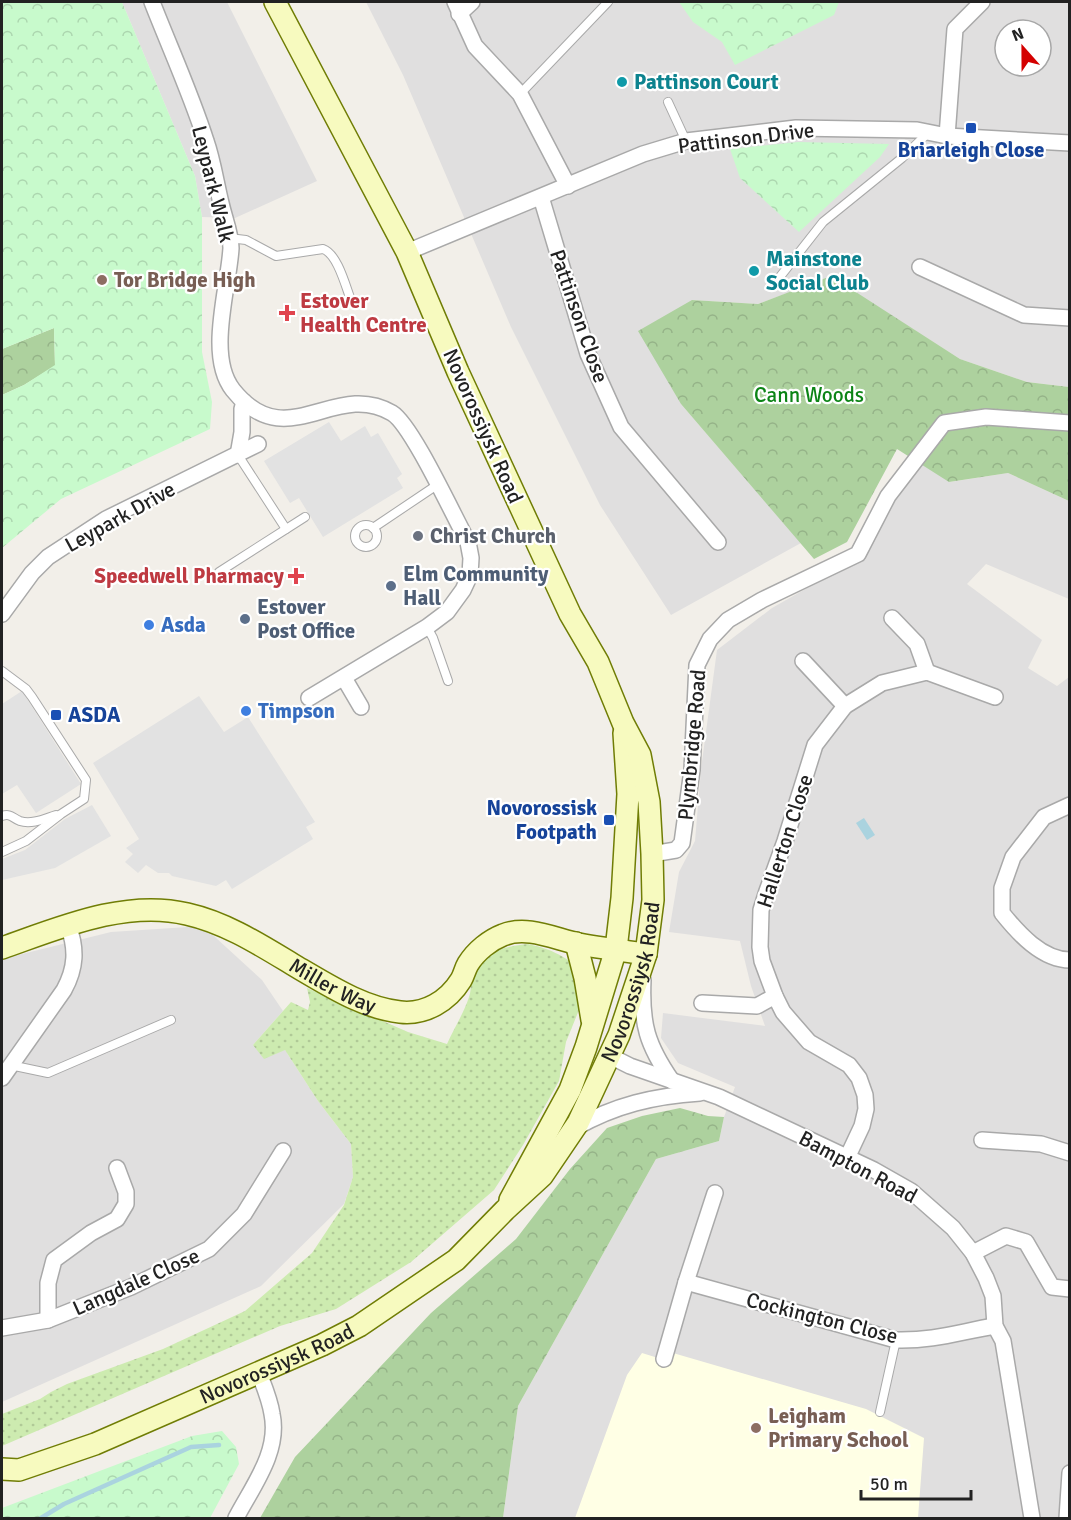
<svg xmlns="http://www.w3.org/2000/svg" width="1071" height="1520" font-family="Signika,sans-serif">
  <defs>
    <pattern id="grass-dots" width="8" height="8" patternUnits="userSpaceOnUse" patternTransform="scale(1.5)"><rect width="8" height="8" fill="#cdebb0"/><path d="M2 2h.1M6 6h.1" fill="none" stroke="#b0c997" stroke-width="1.8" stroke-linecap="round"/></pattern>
    <pattern id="forest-crowns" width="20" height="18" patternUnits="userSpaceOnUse" patternTransform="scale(1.5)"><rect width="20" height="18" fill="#add19e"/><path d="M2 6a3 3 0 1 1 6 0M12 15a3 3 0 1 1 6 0" fill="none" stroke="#95b388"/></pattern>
    <pattern id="park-crowns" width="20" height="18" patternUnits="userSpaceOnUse" patternTransform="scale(1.5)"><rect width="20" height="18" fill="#c8facc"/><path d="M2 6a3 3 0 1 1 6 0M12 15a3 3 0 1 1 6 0" fill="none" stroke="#acd6af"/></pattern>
  </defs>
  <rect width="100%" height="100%" fill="#f2efe9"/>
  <!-- residential -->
  <g fill="#e0dfdf" fill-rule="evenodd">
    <polygon points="122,2 227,2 317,181 235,218 202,217 195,176"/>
    <path d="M366 2H1069V387L1027 382 960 359 831 277 758 304 692 300 681 404 801 543 671 615 600 505 511 327 403 75ZM1005 30H1041V66H1005Z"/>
    <polygon points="921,463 950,482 1008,473 1069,501 1069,599 986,564 967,584 1042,640 1028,668 1057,686 1069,677 1069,1518 503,1518 518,1406 656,1159 719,1141 724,1117 735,1087 678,1063 661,1038 663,1013 765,1026 751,986 740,941 669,932 679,872 695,841 701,769 717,650 772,608 855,561"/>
    <polygon points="203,926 262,980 283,1011 253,1045 285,1050 318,1101 351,1144 353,1177 344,1204 261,1286 2,1402 2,959 111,932"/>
  </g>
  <!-- education -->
  <polygon fill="#ffffe5" points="642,1353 671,1362 673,1353 866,1409 924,1438 918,1518 575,1518 627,1375"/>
  <!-- grass -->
  <path fill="url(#grass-dots)" d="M528 944C550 949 561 954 579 968L583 1000 566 1042 559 1081 523 1145 494 1190 411 1262 336 1309 280 1326 2 1446V1414L40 1399 51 1392 67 1384 163 1349 245 1311 312 1253 344 1205 353 1177 351 1144 318 1101 285 1050 264 1059 253 1045 291 1002 308 1010 310 1002 307 988 408 1032 447 1044C454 1028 464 1013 469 997 472 989 470 981 472 973 480 951 508 946 528 944Z"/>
  <!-- forest -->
  <g fill="url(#forest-crowns)">
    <polygon points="831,276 960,359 1027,382 1069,387 1069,501 1008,473 949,482 897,449 847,542 814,559 681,404 638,331 692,300 758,304"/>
    <polygon points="54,328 55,366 24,385 2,395 2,349"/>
    <polygon points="680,1108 708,1116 724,1117 719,1141 656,1159 518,1406 503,1518 260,1518 295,1457 431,1313 516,1239 570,1169 607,1128 642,1116"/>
  </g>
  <!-- park -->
  <g fill="url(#park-crowns)">
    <polygon points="2,2 122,2 195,176 202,217 202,352 212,402 210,429 61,499 2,548 2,395 24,385 55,365 54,328 2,349"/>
    <polygon points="679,2 839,2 834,15 735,65 722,42 693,22"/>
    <polygon points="798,142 889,144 880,157 799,232 740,178 730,149"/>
    <polygon points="222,1431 236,1447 239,1464 210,1518 2,1518 2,1508 192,1436"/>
  </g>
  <!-- parking -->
  <g fill="#e2e2e2">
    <polygon points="329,422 341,441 365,426 371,437 378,433 402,474 397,478 403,488 323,537 299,498 290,503 264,461"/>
    <polygon points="22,691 81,784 36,813 17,785 2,794 2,704"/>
    <polygon points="199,696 224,732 248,717 315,822 306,827 313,839 232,889 226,880 216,886 172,876 169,873 158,873 146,865 138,873 125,862 133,854 126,848 139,839 93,763"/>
    <polygon points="92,805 111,836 55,868 2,880 2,859 25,850 65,819"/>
  </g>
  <!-- water -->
  <polygon fill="#aad3df" points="864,818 875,835 867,840 856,823"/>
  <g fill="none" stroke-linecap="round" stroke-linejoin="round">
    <!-- stream -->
    <polyline stroke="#aad3df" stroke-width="4.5" points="41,1518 64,1504 191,1447 219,1445"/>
    <!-- lane casing -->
    <g stroke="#a9a9a9" stroke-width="10">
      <g id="lane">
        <polyline points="520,94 608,2"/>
        <polyline points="668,102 686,141"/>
        <path d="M229 238 246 240 276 256 323 249C338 254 346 288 352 303"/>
        <polyline points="779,278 823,222 902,158 928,133"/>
        <polyline points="238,455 286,529"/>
        <circle cx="366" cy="536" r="11"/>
        <polyline points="373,528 437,485"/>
        <polyline points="219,572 305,517"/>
        <polyline points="427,627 433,638 448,681"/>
        <polyline points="2,671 26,689 32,697 86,780 84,799 61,814 26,841 2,852"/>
        <path d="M2 816C11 813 12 818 20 821 32 825 46 818 56 815"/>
        <polyline points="10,1065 48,1073 171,1020"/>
        <polyline points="880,1412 896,1340"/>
      </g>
    </g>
    <!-- street casing -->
    <g stroke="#a9a9a9" stroke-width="18">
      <g id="street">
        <path d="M152 2C170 48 191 94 206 141 213 161 216 183 221 203 224 217 231 234 231 248 229 287 206 356 233 390 287 457 334 379 392 413 412 425 454 517 468 542L471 558 470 575 463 590 447 612 427 627 309 698"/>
        <polyline points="455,2 475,46 520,94 568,186"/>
        <polyline points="459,14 472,2"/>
        <polyline points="947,136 955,29 982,2"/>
        <polyline points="541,197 588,354 621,427 718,542"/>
        <polyline points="407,252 643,154 686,141 796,128 917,130 947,136 1070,143"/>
        <polyline points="920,267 1024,315 1070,318"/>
        <polyline points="238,455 242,432 242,409 244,402"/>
        <polyline points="2,614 32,573 48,557 106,519 258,444"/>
        <polyline points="892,618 917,644 927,672"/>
        <polyline points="803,661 845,706"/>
        <polyline points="344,678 361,707"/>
        <path d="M1070 805 1044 817 1013 857 1002 888V913C1018 933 1042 960 1070 960"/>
        <polyline points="652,854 676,850 682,843 692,770 697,665 710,639 728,620 762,600 858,554 888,496 944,423 986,417 1070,423"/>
        <path d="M643 980C641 1024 647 1045 672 1081"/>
        <polyline points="702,1003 757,1006 775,996"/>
        <polyline points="610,1056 630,1066 719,1097 874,1170 911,1191 953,1228 973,1253 986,1278 993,1296 995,1326 1003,1341 1032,1518"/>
        <path d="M2 1078 64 990C76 968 77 949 68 925"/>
        <path d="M575 1128C615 1105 654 1096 700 1093"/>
        <polyline points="982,1140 1041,1144 1070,1153"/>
        <polyline points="847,1158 862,1126 866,1109 865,1095 859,1078 849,1065 809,1042 783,1012 775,996 762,961 760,947 761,910 767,891 785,841 815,745 845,706 882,683 927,672 995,697"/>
        <polyline points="973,1253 1006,1236 1026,1242 1052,1287 1070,1289"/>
        <path d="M686 1282 896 1340C934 1341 959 1332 995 1326"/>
        <polyline points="48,1320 48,1283 54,1260 91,1233 117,1219 126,1204 126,1192 117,1168"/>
        <polyline points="2,1328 48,1320 131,1287 209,1249 244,1214 283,1151"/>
        <polyline points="664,1359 686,1282 715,1193"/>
        <path d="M236 1518C252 1487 280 1452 272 1414 270 1400 264 1386 259 1373"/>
        <polyline points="1067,1518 1070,1473"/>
      </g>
    </g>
    <!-- secondary casing -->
    <g stroke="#707d05" stroke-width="24">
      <g id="secondary">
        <polyline points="576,943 585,978 592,1020"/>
        <path id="s1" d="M2 948C59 928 125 899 187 914 227 923 262 946 297 967 328 985 363 1008 400 1012 425 1015 448 1001 461 980 464 975 465 969 468 964 476 951 490 940 503 935 527 925 555 939 579 944 601 948 624 951 646 954"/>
        <polyline points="510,1200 570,1090 586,1047 616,949 622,898 628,794 624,733"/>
        <path id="s2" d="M2 1469 19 1470 95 1444 322 1345 359 1326 456 1260 505 1210 542 1176 578 1123 619 1035 646 954 653 900 652 854 649 802 640 755 623 723 598 662 570 614 458 372 407 252 275 2"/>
      </g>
    </g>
    <!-- lane -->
    <use href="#lane" stroke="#fff" stroke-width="8"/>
    <!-- street -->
    <use href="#street" stroke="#fff" stroke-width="15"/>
    <!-- secondary -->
    <use href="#secondary" stroke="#f7fabf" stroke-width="21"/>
  </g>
  <!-- markers -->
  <g fill="#0f9aa8" stroke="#fff" stroke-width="2">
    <circle cx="622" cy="82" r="6"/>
    <circle cx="754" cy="271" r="6"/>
  </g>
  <g fill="#1a4fb4" stroke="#fff" stroke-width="2">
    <rect x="965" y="122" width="12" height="12" rx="3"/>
    <rect x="50" y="709" width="12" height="12" rx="3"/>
    <rect x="603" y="814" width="12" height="12" rx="3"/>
  </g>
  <g fill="#8d6e63" stroke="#fff" stroke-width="2">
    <circle cx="102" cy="280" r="6"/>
    <circle cx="756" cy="1428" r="6"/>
  </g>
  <g fill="#e0444e" stroke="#fff" stroke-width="2">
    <path d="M284 304h6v6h6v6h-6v6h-6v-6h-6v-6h6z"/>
    <path d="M293 567h6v6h6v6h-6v6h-6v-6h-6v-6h6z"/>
  </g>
  <circle fill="#6b7280" stroke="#fff" stroke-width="2" cx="418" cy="536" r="6"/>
  <g fill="#5c6f8a" stroke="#fff" stroke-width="2">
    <circle cx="391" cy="586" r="6"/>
    <circle cx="245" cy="619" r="6"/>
  </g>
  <g fill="#3f7fe0" stroke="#fff" stroke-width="2">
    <circle cx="149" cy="625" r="6"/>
    <circle cx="246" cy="711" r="6"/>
  </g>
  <g text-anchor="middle" stroke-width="4.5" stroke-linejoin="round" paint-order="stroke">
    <!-- culture labels -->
    <g font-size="21" font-weight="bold" fill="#0d838f" stroke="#fff" text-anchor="start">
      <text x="634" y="89">Pattinson Court</text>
      <text x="766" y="266">Mainstone<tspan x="766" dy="24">Social Club</tspan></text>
    </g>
    <!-- street labels -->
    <g font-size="21" fill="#222" stroke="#fff">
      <text transform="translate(746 138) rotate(-7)" y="7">Pattinson Drive</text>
      <text transform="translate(213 184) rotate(76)" y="7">Leypark Walk</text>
      <text transform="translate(579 316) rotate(71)" y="7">Pattinson Close</text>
      <text transform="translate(483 426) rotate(66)" y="7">Novorossiysk Road</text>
      <text transform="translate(120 517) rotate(-29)" y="7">Leypark Drive</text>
      <text transform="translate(692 745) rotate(-85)" y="7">Plymbridge Road</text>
      <text transform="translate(785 841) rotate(-72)" y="7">Hallerton Close</text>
      <text dy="7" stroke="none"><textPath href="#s2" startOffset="840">Novorossiysk Road</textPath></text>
      <text dy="7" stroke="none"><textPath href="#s1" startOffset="354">Miller Way</textPath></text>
      <text transform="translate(858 1167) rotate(28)" y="7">Bampton Road</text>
      <text transform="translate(136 1282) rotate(-24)" y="7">Langdale Close</text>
      <text transform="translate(822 1318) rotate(14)" y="7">Cockington Close</text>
      <text dy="7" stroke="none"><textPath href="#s2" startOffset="296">Novorossiysk Road</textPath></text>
    </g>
    <!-- transit labels -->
    <g font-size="21" font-weight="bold" fill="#164399" stroke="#fff">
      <text x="971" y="157">Briarleigh Close</text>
      <text x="68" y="722" text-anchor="start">ASDA</text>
      <text x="597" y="815" text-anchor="end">Novorossisk<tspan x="597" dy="24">Footpath</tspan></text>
    </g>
    <!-- education labels -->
    <g font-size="21" font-weight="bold" fill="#785e54" stroke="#fff" text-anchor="start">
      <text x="114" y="287">Tor Bridge High</text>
      <text x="768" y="1423">Leigham<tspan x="768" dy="24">Primary School</tspan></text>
    </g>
    <!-- health labels -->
    <g font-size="21" font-weight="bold" fill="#be3a42" stroke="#fff" text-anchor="start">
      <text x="300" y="308">Estover<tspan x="300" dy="24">Health Centre</tspan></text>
      <text x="284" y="583" text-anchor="end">Speedwell Pharmacy</text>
    </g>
    <!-- park labels -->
    <g font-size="21" fill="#0c8416" stroke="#fff">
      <text x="809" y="402">Cann Woods</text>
    </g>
    <!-- worship labels -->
    <g font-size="21" font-weight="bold" fill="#5b616d" stroke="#fff" text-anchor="start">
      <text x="430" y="543">Christ Church</text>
    </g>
    <!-- service labels -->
    <g font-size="21" font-weight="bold" fill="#4e5e75" stroke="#fff" text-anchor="start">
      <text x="403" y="581">Elm Community<tspan x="403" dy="24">Hall</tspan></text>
      <text x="257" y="614">Estover<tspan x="257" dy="24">Post Office</tspan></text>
    </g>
    <!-- shop labels -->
    <g font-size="21" font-weight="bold" fill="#366cbe" stroke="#fff" text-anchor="start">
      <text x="161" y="632">Asda</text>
      <text x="258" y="718">Timpson</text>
    </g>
  </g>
  <!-- border -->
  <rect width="1071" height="1520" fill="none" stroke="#222222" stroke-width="6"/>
  <!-- north arrow -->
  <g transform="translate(1023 48) rotate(339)"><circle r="28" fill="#ffffff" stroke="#a7a7a7" stroke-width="1.5"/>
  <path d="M0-4.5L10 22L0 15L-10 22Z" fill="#d40000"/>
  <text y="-9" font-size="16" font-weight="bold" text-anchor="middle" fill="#222222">N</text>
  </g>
  <!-- scale -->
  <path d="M861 1490v9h110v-9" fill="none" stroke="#222222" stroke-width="3"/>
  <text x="870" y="1490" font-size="18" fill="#222222" stroke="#ffffff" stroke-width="4.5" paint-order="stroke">50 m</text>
</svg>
